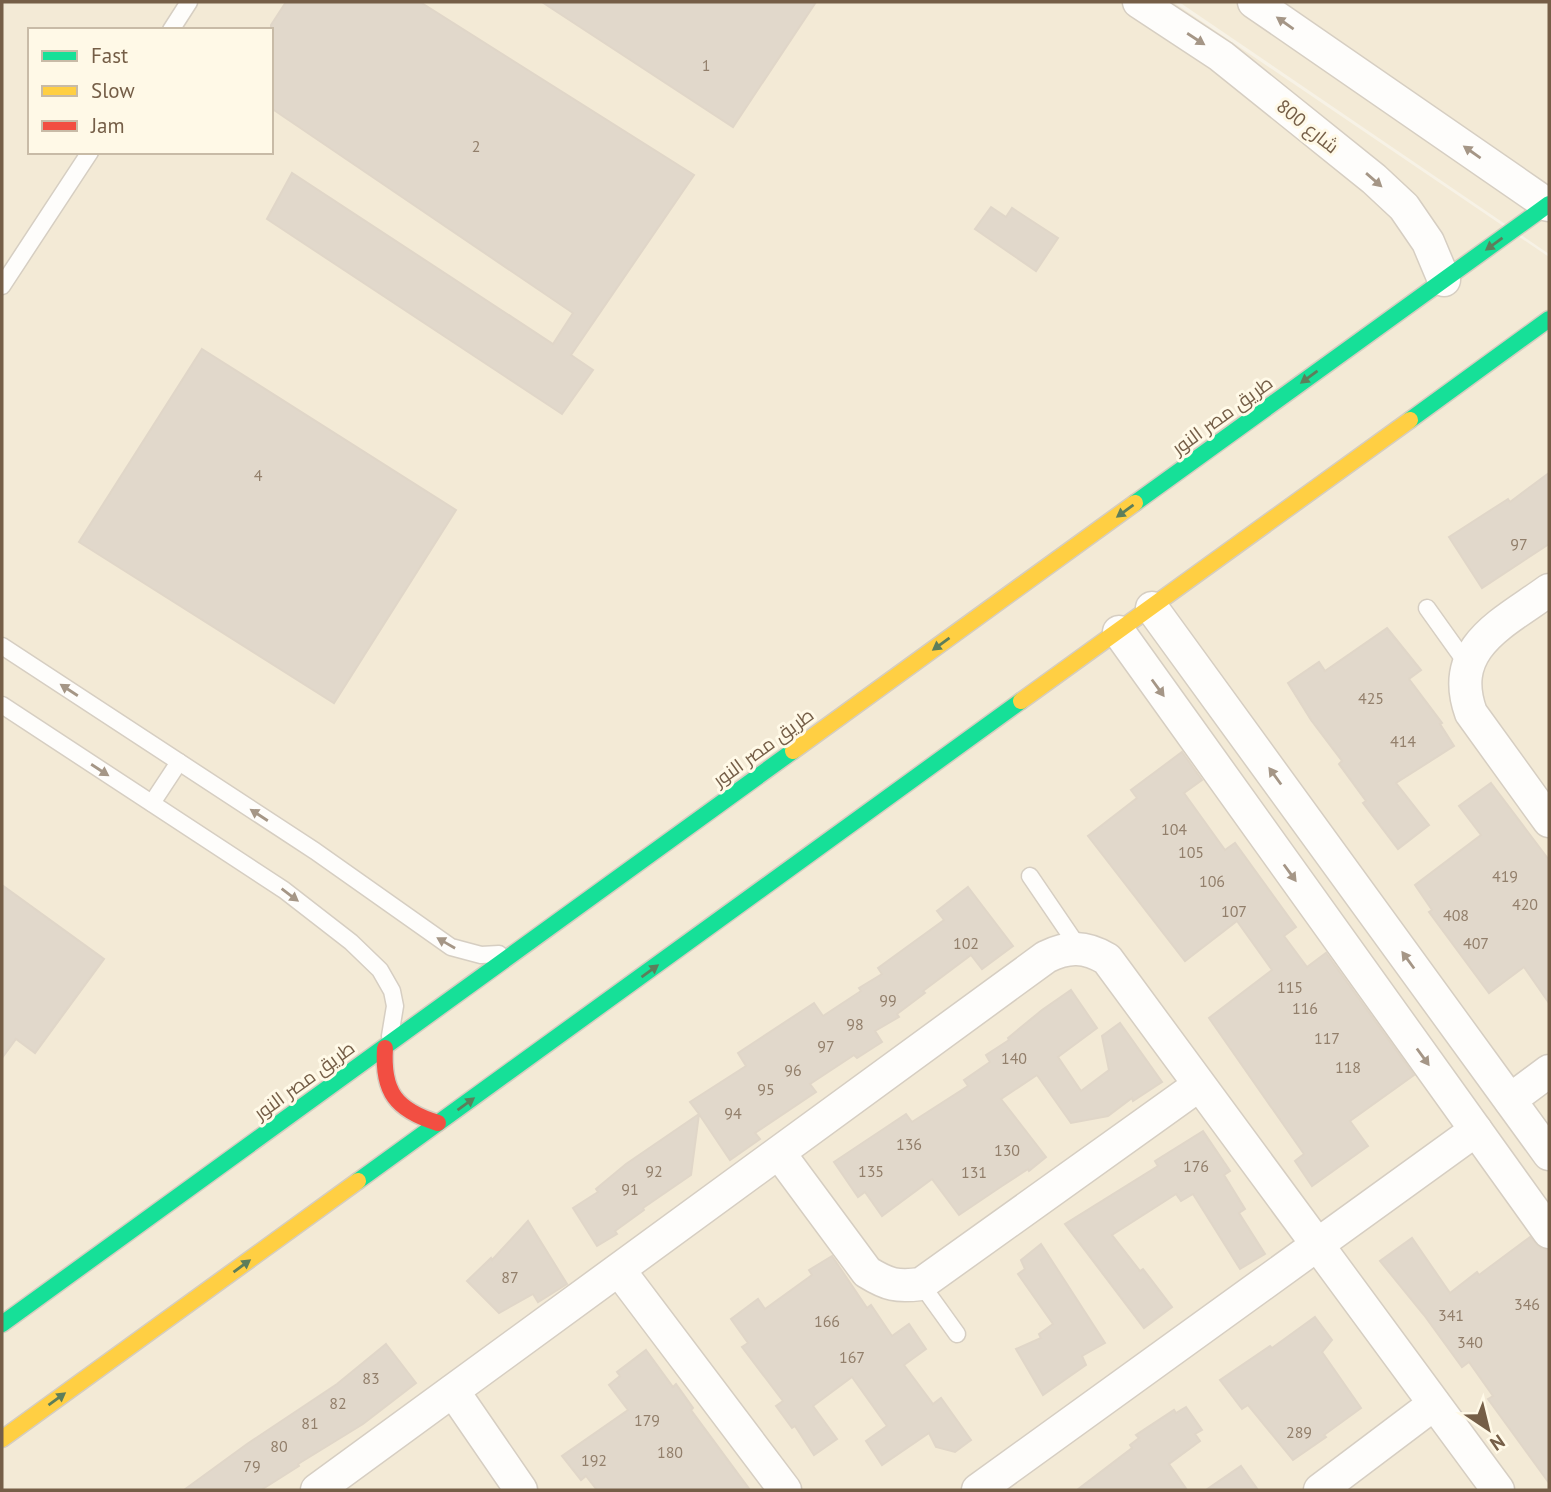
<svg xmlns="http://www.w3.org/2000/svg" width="1551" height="1492" font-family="'PT Sans',Cairo,sans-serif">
  <rect width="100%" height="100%" fill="#f7f2e6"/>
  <!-- residential -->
  <g fill="#f3ead6" fill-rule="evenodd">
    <path d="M2 2H1173L1549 257V1490H2ZM30 30H271V152H30Z"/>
    <polygon points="1179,2 1549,2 1549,254"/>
  </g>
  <!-- building -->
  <g fill="#e1d8cb" stroke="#e0d6c8" stroke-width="2">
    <polygon points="286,2 420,2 694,175 571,355 593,370 562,414 267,219 292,173 553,344 573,313 271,108 271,25"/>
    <polygon points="542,2 816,2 733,127"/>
    <polygon points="991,207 1006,217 1012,208 1058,238 1036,271 975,229"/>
    <polygon points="202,349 456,510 334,703 79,542"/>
    <polygon points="1549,473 1549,544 1482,588 1449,537 1508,499 1510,502"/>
    <polygon points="1387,628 1421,670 1409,679 1442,723 1440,724 1454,746 1396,783 1429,825 1398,849 1363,803 1366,801 1339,764 1342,761 1311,720 1288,683 1319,662 1325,671"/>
    <polygon points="1182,752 1202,780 1184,793 1225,850 1235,843 1296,927 1284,936 1307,967 1326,953 1414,1075 1350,1121 1368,1146 1312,1186 1295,1161 1304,1154 1209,1018 1272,970 1237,921 1185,961 1088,836 1137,798 1131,790"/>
    <polygon points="1491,783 1549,860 1549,1003 1524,967 1489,993 1429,912 1432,910 1415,885 1481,835 1459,806"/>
    <polygon points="2,885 104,959 35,1053 16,1039 2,1058"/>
    <polygon points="968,887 1013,946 982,969 971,955 923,991 925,993 897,1014 899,1017 875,1031 882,1042 857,1058 854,1055 810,1084 816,1092 755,1133 760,1139 730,1160 699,1114 691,1175 643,1208 644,1210 615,1231 617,1234 597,1246 573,1208 598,1192 596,1189 626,1164 699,1114 690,1102 746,1066 738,1053 814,1003 823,1016 861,991 859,988 882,974 878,968 944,920 937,911"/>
    <polygon points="1071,990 1097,1028 1058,1057 1081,1091 1109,1070 1102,1036 1120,1023 1162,1082 1133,1101 1132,1098 1108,1116 1071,1123 1037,1075 1001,1099 1046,1157 1029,1171 1028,1169 1002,1186 959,1215 932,1179 882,1216 865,1192 858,1197 834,1162 906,1114 912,1122 968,1086 964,1080 990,1062 986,1055 1009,1040 1008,1038 1042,1010"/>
    <polygon points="1203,1131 1230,1171 1224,1175 1245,1209 1239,1213 1265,1254 1240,1269 1193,1194 1181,1201 1176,1194 1112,1235 1140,1271 1143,1269 1172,1307 1144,1328 1065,1224 1158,1166 1155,1161"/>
    <polygon points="528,1221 567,1284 538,1302 533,1294 499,1313 467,1281 491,1258 492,1260"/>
    <polygon points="1530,1237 1541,1248 1549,1250 1549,1483 1488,1399 1493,1396 1469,1362 1462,1367 1424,1315 1380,1261 1412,1238 1450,1293 1477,1272 1479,1275"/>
    <polygon points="1041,1244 1105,1343 1082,1356 1086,1365 1043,1395 1016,1349 1041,1338 1039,1334 1053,1324 1018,1274 1025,1269 1021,1260"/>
    <polygon points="832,1256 867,1308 871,1305 892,1336 909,1324 926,1349 904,1365 933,1404 941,1398 971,1440 955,1452 936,1447 929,1433 882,1465 866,1441 887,1426 852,1377 813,1406 837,1439 814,1455 795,1426 792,1428 776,1406 783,1401 742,1347 748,1343 731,1319 758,1299 765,1309 812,1275 809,1270"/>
    <polygon points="1315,1317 1332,1340 1322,1352 1361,1408 1324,1435 1326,1437 1293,1460 1248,1405 1242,1409 1220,1380 1270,1346 1272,1348"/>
    <polygon points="386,1344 416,1383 363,1424 298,1464 299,1466 261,1490 184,1490 247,1444 337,1384"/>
    <polygon points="646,1350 673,1387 676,1384 693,1408 691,1410 750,1490 597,1490 586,1476 581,1480 562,1456 628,1410 609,1385 620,1376 617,1372"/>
    <polygon points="1186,1407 1202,1430 1195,1434 1200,1441 1169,1464 1187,1490 1077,1490 1132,1448 1130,1445 1139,1438 1136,1435 1174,1410 1176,1413"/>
    <polygon points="1241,1466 1258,1490 1206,1490"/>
  </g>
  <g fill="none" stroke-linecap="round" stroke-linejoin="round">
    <!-- lane casing -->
    <g stroke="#d6cec2" stroke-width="19">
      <g id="lane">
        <polyline points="171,30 189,2"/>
        <polyline points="2,286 90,152"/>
        <polyline points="1427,608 1467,664"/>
        <polyline points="2,646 315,851 451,947 481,955 499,954"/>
        <polyline points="2,705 284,890 351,942 380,970 392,991 395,1006 390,1036"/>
        <polyline points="152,803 179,762"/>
        <polyline points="1030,876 1079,948"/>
        <polyline points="921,1284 957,1334"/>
      </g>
    </g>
    <!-- street casing -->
    <g stroke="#d6cec2" stroke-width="35">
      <g id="street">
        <polyline points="1139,2 1221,56 1374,179 1404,207 1428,242 1444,280"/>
        <polyline points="1254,2 1548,205"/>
        <path d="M1549 590C1504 623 1447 647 1471 713L1549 821"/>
        <polyline points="1152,608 1549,1154"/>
        <polyline points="1119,632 1549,1232"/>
        <polyline points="1510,1100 1549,1071"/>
        <path d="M779 1153 867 1272C888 1285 897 1287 921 1284L1199 1085"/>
        <polyline points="619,1270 785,1490"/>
        <polyline points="453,1391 521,1490"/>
        <path d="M317 1490 1046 957C1068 946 1085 946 1107 959L1498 1490"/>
        <polyline points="978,1490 1476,1130"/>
        <polyline points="1320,1490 1434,1404"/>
      </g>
    </g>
    <!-- fast casing -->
    <g stroke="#d5cdc0" stroke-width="19">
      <g id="fast">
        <polyline points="1410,420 1549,319"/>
        <polyline points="1135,503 1549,204"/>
        <polyline points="358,1181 1021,701"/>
        <polyline points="2,1324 793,751"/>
      </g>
    </g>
    <!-- slow casing -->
    <g stroke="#d5cdc0" stroke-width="19">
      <g id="slow">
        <polyline points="1021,701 1410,420"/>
        <polyline points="793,751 1135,503"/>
        <polyline points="2,1439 358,1181"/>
      </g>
    </g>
    <!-- jam casing -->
    <g stroke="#d5cdc0" stroke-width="19">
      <path id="jam" d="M385 1048C382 1092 396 1110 438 1123"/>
    </g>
    <!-- lane -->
    <use href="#lane" stroke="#fefdfb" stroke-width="16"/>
    <!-- street -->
    <use href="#street" stroke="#fefdfb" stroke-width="32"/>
    <!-- fast -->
    <use href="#fast" stroke="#16e098" stroke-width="16"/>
    <!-- slow -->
    <use href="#slow" stroke="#ffcf43" stroke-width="16"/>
    <!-- jam -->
    <use href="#jam" stroke="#f24e42" stroke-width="16"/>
  </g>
  <!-- one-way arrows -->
  <defs><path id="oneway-solid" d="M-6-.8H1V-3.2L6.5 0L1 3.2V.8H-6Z" transform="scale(1.75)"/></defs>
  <g fill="#a59686">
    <use href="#oneway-solid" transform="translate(1285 23) rotate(-145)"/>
    <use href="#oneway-solid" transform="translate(1196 39) rotate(33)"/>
    <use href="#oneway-solid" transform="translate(1472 152) rotate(-145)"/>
    <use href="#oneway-solid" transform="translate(1374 180) rotate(41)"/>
    <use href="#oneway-solid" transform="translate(1158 688) rotate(54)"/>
    <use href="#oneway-solid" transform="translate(69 690) rotate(-147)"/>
    <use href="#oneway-solid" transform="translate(100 770) rotate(33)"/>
    <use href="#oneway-solid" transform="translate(1275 776) rotate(-126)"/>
    <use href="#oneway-solid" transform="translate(259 815) rotate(-147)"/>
    <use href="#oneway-solid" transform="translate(1290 873) rotate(54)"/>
    <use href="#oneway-solid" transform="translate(290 895) rotate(37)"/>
    <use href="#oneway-solid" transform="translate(446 943) rotate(-150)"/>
    <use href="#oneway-solid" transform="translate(1408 960) rotate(-126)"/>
    <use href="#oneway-solid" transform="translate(1423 1057) rotate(54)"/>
  </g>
  <g fill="#5d7e5b">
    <use href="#oneway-solid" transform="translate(1494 244) rotate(144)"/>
    <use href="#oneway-solid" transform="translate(1309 377) rotate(144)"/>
    <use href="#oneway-solid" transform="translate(1125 511) rotate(144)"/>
    <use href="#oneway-solid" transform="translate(941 644) rotate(144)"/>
    <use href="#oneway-solid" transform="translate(650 971) rotate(-36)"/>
    <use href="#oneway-solid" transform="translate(466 1104) rotate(-36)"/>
    <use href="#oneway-solid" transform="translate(242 1266) rotate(-36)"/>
    <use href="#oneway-solid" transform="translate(57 1399) rotate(-36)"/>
  </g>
  <g text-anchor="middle" stroke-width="6" stroke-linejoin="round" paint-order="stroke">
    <!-- number labels -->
    <g font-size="16" fill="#927f6b">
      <text x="706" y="71">1</text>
      <text x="476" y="152">2</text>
      <text x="258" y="481">4</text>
      <text x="1519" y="550">97</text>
      <text x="1371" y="704">425</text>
      <text x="1403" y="747">414</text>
      <text x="1174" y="835">104</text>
      <text x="1191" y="858">105</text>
      <text x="1505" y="882">419</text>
      <text x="1212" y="887">106</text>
      <text x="1525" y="910">420</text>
      <text x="1234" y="917">107</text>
      <text x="1456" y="921">408</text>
      <text x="966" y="949">102</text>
      <text x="1476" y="949">407</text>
      <text x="1290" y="993">115</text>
      <text x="888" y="1006">99</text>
      <text x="1305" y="1014">116</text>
      <text x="855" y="1030">98</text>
      <text x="1327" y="1044">117</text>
      <text x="826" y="1052">97</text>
      <text x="1014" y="1064">140</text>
      <text x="1348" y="1073">118</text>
      <text x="793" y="1076">96</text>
      <text x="766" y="1095">95</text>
      <text x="733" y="1119">94</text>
      <text x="909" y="1150">136</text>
      <text x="1007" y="1156">130</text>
      <text x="1196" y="1172">176</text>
      <text x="654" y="1177">92</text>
      <text x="871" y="1177">135</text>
      <text x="974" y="1178">131</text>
      <text x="630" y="1195">91</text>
      <text x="510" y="1283">87</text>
      <text x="1527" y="1310">346</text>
      <text x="1451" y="1321">341</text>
      <text x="827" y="1327">166</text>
      <text x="1470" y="1348">340</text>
      <text x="852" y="1363">167</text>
      <text x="371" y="1384">83</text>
      <text x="338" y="1409">82</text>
      <text x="647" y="1426">179</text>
      <text x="310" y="1429">81</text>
      <text x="1299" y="1438">289</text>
      <text x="279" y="1452">80</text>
      <text x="670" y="1458">180</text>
      <text x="594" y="1466">192</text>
      <text x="252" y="1472">79</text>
    </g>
    <!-- street labels -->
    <g font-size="19" fill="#755e47" stroke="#fff9e7">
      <text transform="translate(1308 126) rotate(39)" y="7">شارع 800</text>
      <text transform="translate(1222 415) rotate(-36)" y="7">طريق مصر النور</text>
      <text transform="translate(763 747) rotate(-36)" y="7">طريق مصر النور</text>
      <text transform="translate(304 1080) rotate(-36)" y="7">طريق مصر النور</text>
    </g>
  </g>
  <!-- border -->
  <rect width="1551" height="1492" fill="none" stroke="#755e47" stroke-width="7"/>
  <!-- legend -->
  <rect x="28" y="28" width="245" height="126" fill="#fff9e7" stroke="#c8bba7" stroke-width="2"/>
  <rect x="42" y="51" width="35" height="10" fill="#16e098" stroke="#c8bba7" stroke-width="2"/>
  <text x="91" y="63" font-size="21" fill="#755e47">Fast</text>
  <rect x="42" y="86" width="35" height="10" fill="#ffcf43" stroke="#c8bba7" stroke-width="2"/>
  <text x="91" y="98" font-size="21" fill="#755e47">Slow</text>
  <rect x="42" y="121" width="35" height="10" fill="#f24e42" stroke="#c8bba7" stroke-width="2"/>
  <text x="91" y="133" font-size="21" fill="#755e47">Jam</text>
  <!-- north arrow -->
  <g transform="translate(1488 1429) rotate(145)" stroke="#fff9e7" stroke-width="5" paint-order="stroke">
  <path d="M0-5L12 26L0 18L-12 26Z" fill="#755e47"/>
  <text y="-10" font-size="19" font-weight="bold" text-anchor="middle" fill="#755e47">N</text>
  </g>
</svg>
